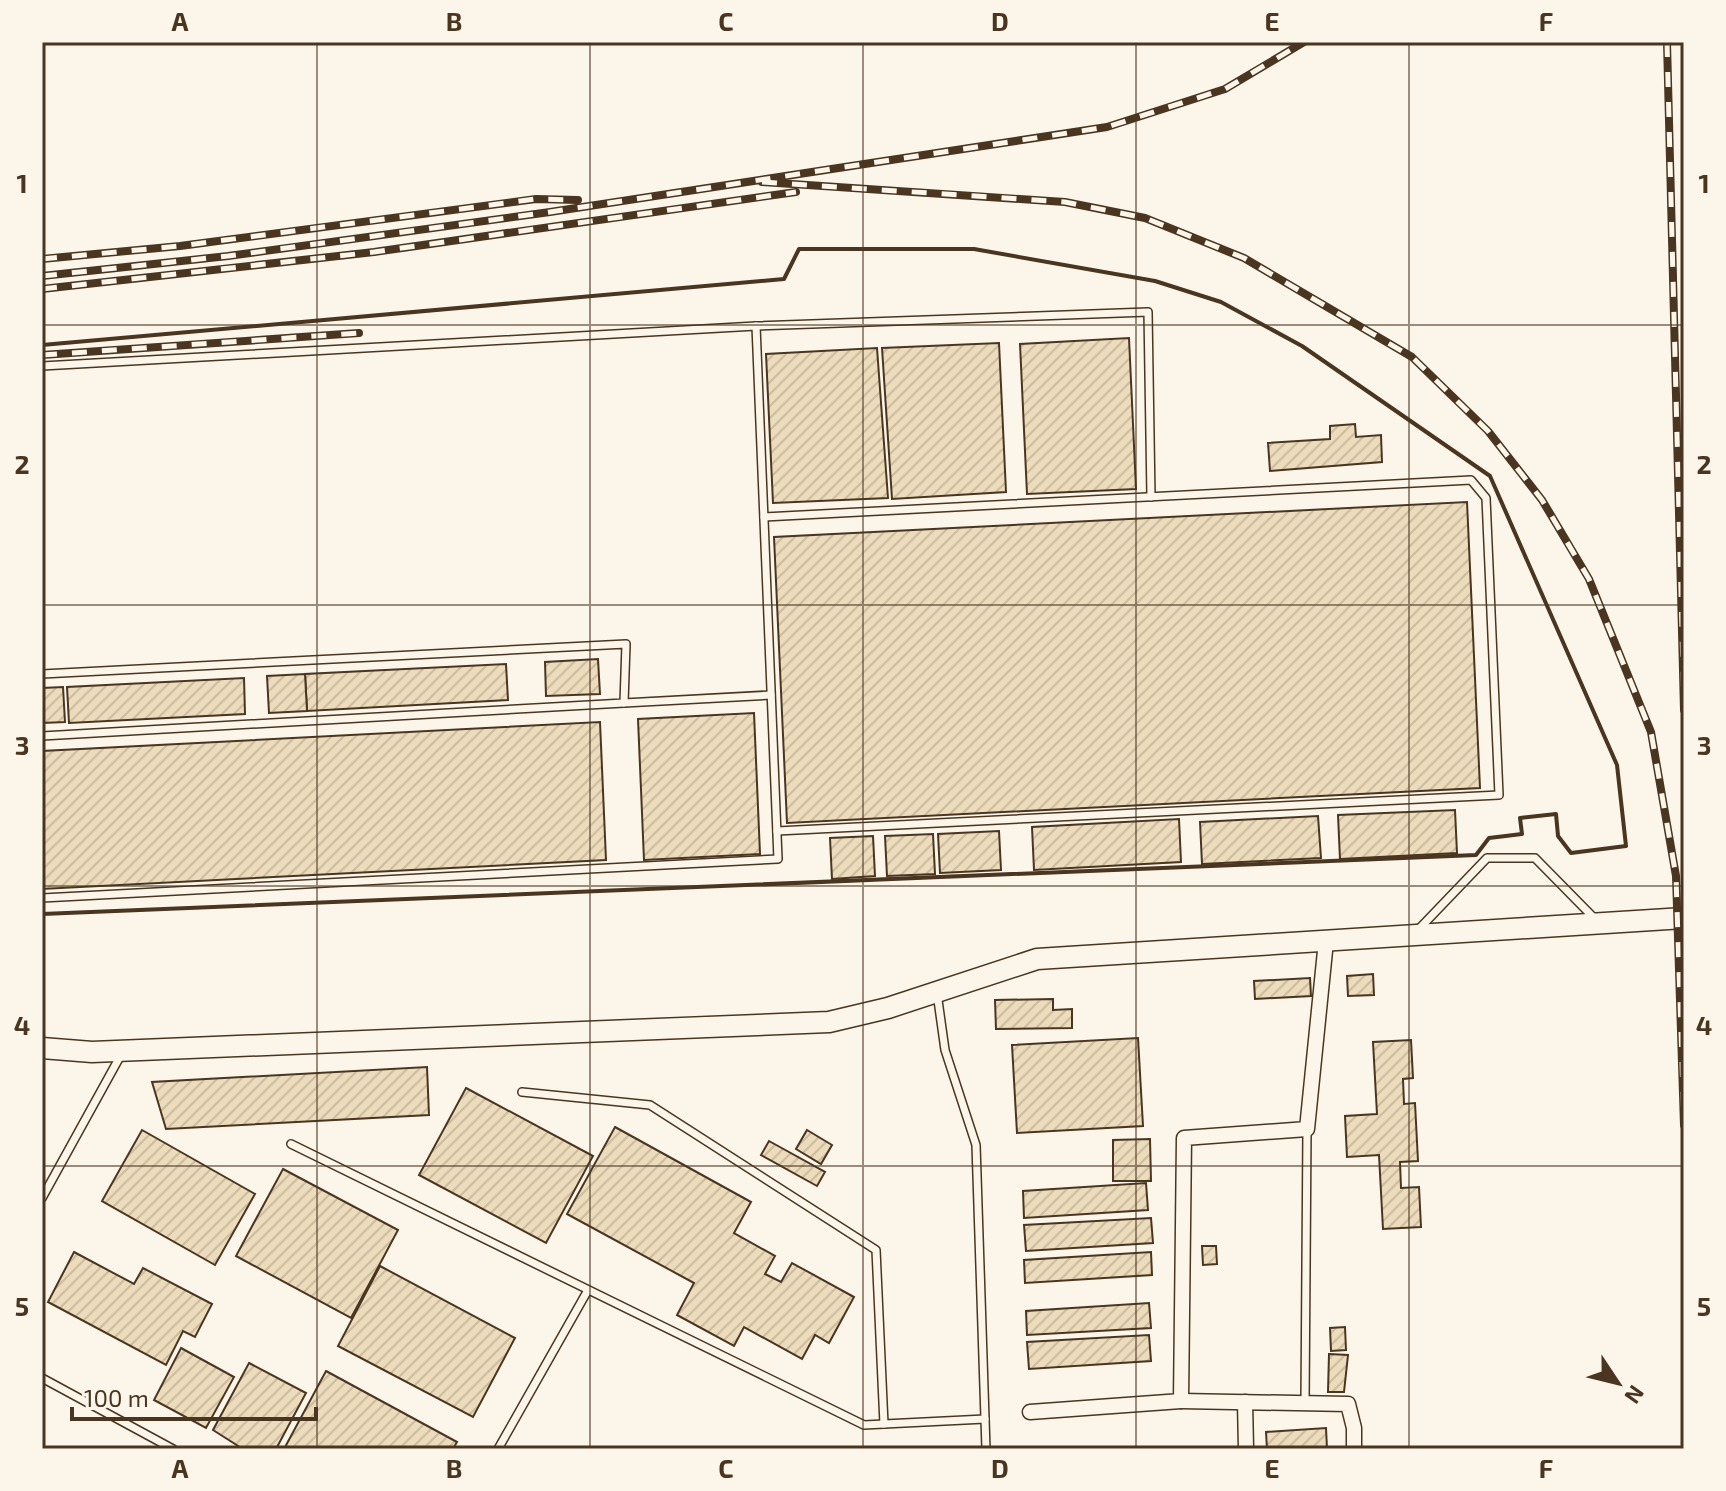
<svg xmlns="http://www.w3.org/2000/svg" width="1726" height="1491" font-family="'Exo 2',sans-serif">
  <defs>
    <pattern id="building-hatch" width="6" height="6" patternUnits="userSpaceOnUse" patternTransform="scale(2)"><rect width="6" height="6" fill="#ecdcbc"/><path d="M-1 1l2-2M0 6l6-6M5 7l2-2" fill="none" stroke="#ccbda1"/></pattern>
  </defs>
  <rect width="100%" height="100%" fill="#fbf6e9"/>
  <!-- building -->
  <g fill="url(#building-hatch)" stroke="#4a3520" stroke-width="2">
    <polygon points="1129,338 1136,489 1027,494 1020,344"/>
    <polygon points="999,343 1006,492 892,499 882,348"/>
    <polygon points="877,348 888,498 773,503 766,354"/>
    <polygon points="1355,424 1356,437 1381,435 1382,462 1270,471 1268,443 1330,439 1330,426"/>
    <polygon points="1467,502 1480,788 787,823 774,537"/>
    <polygon points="598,659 600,694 546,696 545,662"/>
    <polygon points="506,664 508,700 307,711 305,674"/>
    <polygon points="305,674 307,711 269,713 267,676"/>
    <polygon points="244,678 245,714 69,723 67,687"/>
    <polygon points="63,687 65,722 42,723 42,688"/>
    <polygon points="754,713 760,854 644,860 638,719"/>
    <polygon points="600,722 606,860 42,889 42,751"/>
    <polygon points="1455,810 1457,853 1340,859 1338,815"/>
    <polygon points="1318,816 1321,858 1202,864 1200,822"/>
    <polygon points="1179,819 1181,862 1034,870 1032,827"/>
    <polygon points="999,831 1001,870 940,873 938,834"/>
    <polygon points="933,834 935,874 887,876 885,836"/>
    <polygon points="873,836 875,876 832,879 830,838"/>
    <polygon points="1373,974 1374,995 1348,996 1347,976"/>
    <polygon points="1310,978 1311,996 1255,999 1254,981"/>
    <polygon points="1053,999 1053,1010 1072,1009 1072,1028 996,1029 995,1000"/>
    <polygon points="1138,1038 1143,1126 1017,1133 1012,1045"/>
    <polygon points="1411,1040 1413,1078 1403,1079 1404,1104 1415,1103 1418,1161 1400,1162 1401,1188 1419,1187 1421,1227 1383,1229 1379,1155 1347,1157 1345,1116 1377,1114 1373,1042"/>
    <polygon points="427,1067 429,1115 166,1129 152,1082"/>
    <polygon points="466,1088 593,1156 546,1243 419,1175"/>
    <polygon points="615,1127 751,1202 734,1233 775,1256 765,1274 781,1282 792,1263 854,1297 829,1343 815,1335 802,1359 744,1327 734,1346 677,1315 694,1283 567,1214"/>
    <polygon points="142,1130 255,1194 215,1265 102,1201"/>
    <polygon points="807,1130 832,1145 821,1164 796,1149"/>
    <polygon points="1150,1139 1151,1181 1113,1181 1113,1140"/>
    <polygon points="769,1141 825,1172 817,1186 761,1155"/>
    <polygon points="283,1169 398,1230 351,1318 236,1256"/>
    <polygon points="1146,1183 1148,1210 1024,1218 1023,1191"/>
    <polygon points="1151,1218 1153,1243 1026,1251 1024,1225"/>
    <polygon points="1202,1246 1216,1246 1217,1264 1203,1265"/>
    <polygon points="74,1252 134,1284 143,1268 212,1304 195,1337 183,1331 166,1365 48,1302"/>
    <polygon points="1151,1252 1152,1275 1025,1283 1024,1260"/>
    <polygon points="380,1266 515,1338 473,1417 338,1346"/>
    <polygon points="1149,1303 1151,1328 1027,1335 1026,1311"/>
    <polygon points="1345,1327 1346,1350 1331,1351 1330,1328"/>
    <polygon points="1149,1335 1151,1361 1029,1369 1027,1342"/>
    <polygon points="181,1348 234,1377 206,1428 154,1400"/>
    <polygon points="1329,1354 1348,1355 1344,1392 1328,1392"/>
    <polygon points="249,1363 306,1393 276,1449 243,1449 213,1430"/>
    <polygon points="326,1371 457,1442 453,1449 284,1449"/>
    <polygon points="1326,1428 1327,1449 1267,1449 1266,1432"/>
  </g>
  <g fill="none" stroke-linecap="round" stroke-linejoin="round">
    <!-- lane casing -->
    <g stroke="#4a3520" stroke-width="10">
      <g id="lane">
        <polyline points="42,366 756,326 1148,312 1151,497"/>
        <polyline points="764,517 1471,480 1486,498 1499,795 777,831"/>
        <polyline points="42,674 626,644 624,703 42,736"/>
        <polyline points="624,703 771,695"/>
        <polyline points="42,898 778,859 756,326"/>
        <polyline points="1417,931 1487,858 1535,858 1595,919"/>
        <polyline points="937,993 945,1050 976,1145 986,1449"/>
        <polyline points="522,1092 650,1105 876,1250 884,1424"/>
        <polyline points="291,1144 864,1425 985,1419"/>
        <polyline points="42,1198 122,1053"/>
        <polyline points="42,1378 173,1449"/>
        <polyline points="1305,1403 1307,1129"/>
        <polyline points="498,1449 588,1290"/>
      </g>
    </g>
    <!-- street casing -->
    <g stroke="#4a3520" stroke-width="17">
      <g id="street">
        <polyline points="1181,1401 1348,1404 1354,1428 1354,1449"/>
        <polyline points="1245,1402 1246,1449"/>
        <polyline points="1030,1412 1181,1401 1184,1138 1307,1129 1326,941"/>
      </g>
    </g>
    <!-- secondary casing -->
    <g stroke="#4a3520" stroke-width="23">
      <polyline id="secondary" points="42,1048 92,1052 829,1022 888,1008 1037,959 1684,918"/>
    </g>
    <!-- lane -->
    <use href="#lane" stroke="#fbf6e9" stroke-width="7"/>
    <!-- street -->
    <use href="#street" stroke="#fbf6e9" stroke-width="14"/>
    <!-- secondary -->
    <use href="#secondary" stroke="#fbf6e9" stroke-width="20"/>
    <!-- rail casing -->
    <g stroke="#4a3520" stroke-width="8">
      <g id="rail">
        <polyline points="1667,42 1684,710"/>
        <polyline points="762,182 1065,202 1145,218 1244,258 1412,357 1488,431 1542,500 1589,579 1651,732 1676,876 1684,1125"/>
        <polyline points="42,259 180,246 536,199 578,200"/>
        <polyline points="42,276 228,256 550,212 1107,127 1225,89 1304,42"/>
        <polyline points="42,289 374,252 796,192"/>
        <polyline points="42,355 359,333"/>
      </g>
    </g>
    <!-- rail -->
    <use href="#rail" stroke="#fbf6e9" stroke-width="5" stroke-dasharray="15" stroke-linecap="butt"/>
    <!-- wall -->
    <polyline stroke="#4a3520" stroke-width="4" points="42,345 784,279 799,249 974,249 1155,281 1221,302 1302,346 1490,476 1617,765 1626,846 1571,853 1558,836 1556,814 1520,818 1522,834 1489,838 1476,855 42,914"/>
  </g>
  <!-- grid -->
  <path fill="none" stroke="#4a3520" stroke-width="2" stroke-opacity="0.55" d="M317 42V1449M590 42V1449M863 42V1449M1136 42V1449M1409 42V1449M42 325H1684M42 605H1684M42 886H1684M42 1166H1684"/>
  <!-- border -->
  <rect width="1726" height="1491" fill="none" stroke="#fbf6e9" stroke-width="88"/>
  <!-- north arrow -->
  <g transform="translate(1618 1383) rotate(125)" stroke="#fbf6e9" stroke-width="6" paint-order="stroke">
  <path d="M0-6L14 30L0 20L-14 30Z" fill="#4a3520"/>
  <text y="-12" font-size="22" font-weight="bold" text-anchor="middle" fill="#4a3520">N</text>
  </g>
  <!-- scale -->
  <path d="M72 1407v12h244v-12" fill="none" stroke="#4a3520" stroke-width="4"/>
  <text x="84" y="1407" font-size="24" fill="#4a3520" stroke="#fbf6e9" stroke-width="6" paint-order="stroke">100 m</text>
  <rect x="44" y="44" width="1638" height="1403" fill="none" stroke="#4a3520" stroke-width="3"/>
  <g font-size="26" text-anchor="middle" font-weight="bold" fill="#4a3520">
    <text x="180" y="31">A</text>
    <text x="454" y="31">B</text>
    <text x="726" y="31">C</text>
    <text x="1000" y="31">D</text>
    <text x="1272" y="31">E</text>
    <text x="1546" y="31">F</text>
    <text x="22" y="193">1</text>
    <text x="1704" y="193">1</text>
    <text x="22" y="474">2</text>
    <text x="1704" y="474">2</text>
    <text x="22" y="755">3</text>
    <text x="1704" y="755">3</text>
    <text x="22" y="1035">4</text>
    <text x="1704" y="1035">4</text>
    <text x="22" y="1316">5</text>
    <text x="1704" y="1316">5</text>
    <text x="180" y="1478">A</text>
    <text x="454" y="1478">B</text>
    <text x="726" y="1478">C</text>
    <text x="1000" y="1478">D</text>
    <text x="1272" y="1478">E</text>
    <text x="1546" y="1478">F</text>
  </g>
</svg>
